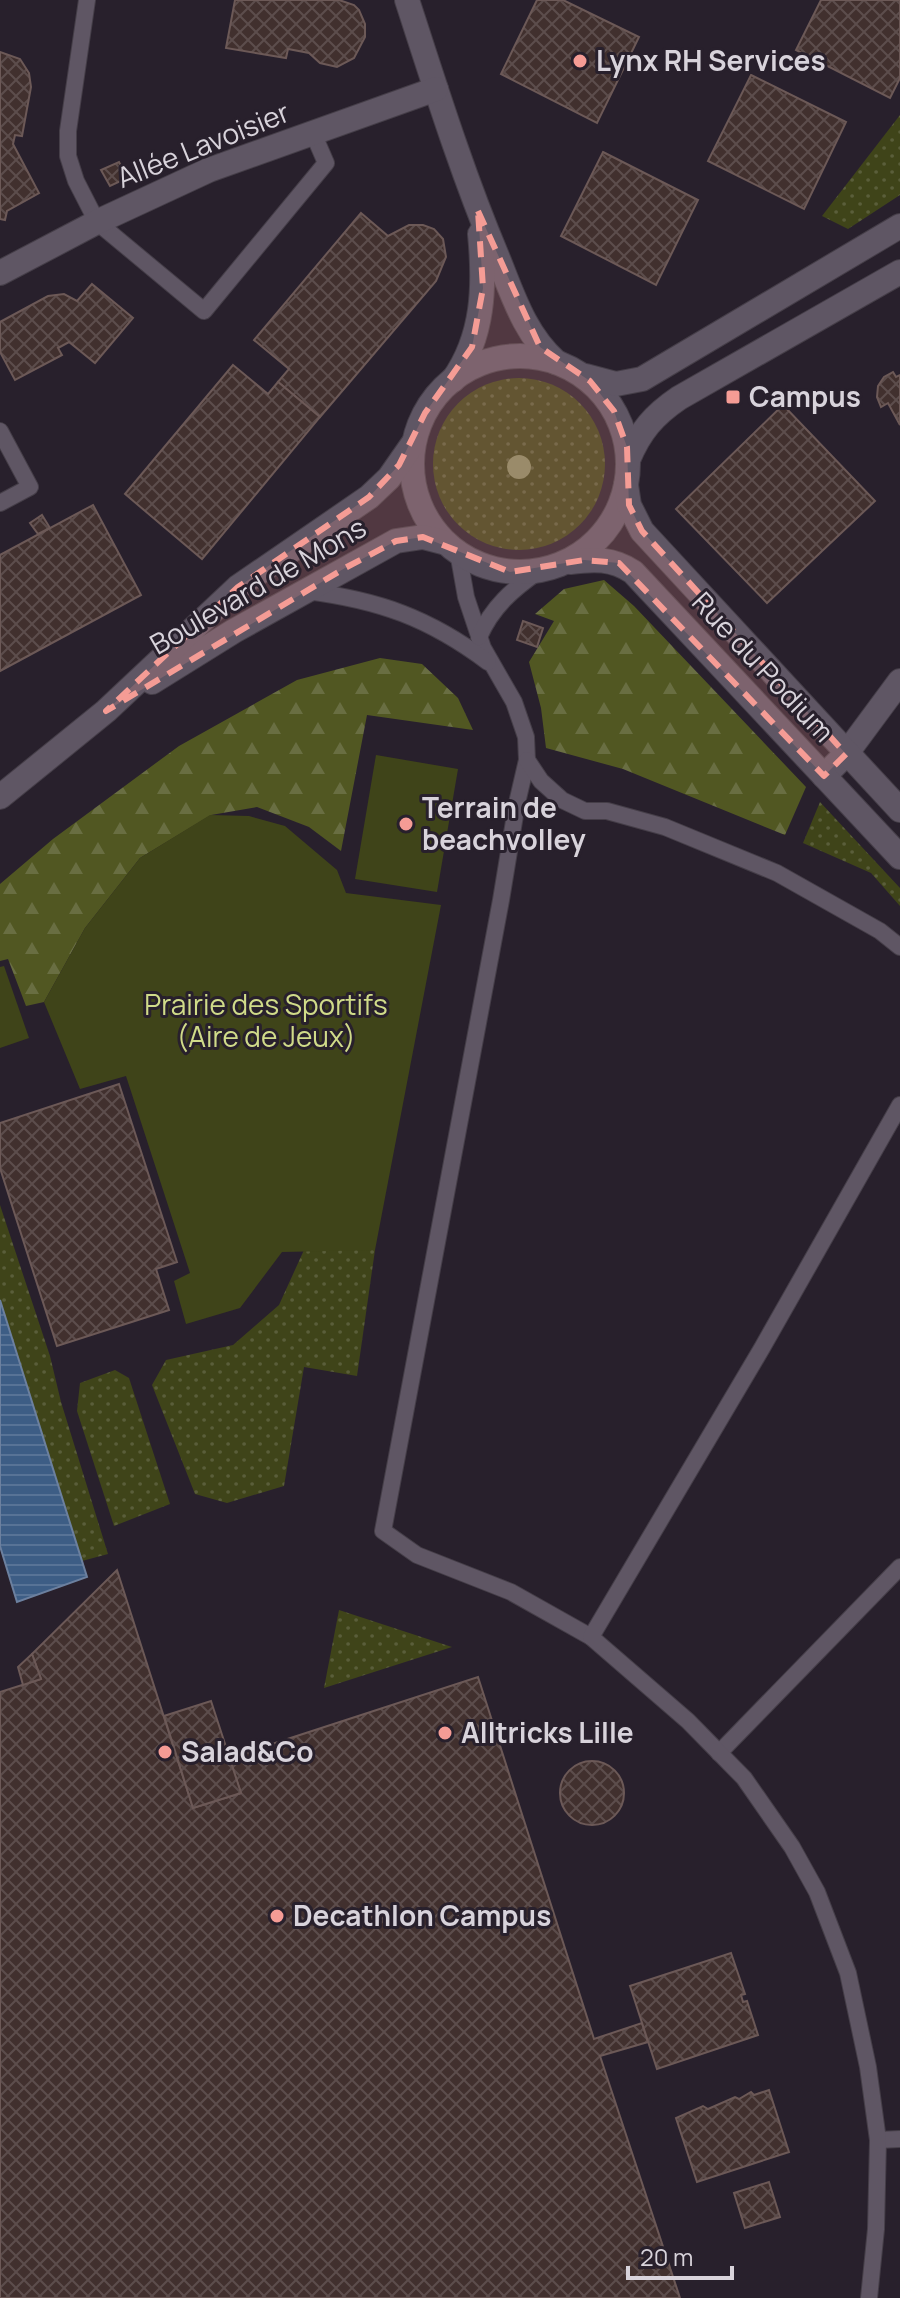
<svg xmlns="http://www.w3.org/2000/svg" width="900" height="2298" font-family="Manrope,sans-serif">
  <defs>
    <pattern id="grass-dots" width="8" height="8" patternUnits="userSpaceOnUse" patternTransform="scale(2)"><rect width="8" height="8" fill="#3f4419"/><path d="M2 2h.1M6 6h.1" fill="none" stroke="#5a5e3a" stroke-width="1.8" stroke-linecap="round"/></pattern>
    <pattern id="forest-firs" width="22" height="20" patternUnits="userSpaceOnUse" patternTransform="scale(2)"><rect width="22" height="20" fill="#515722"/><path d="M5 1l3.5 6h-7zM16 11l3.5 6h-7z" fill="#696e42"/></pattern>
    <pattern id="water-rules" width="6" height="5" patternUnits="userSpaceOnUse" patternTransform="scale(2)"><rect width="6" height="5" fill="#3d5d85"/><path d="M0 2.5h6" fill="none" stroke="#587396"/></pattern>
    <pattern id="building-cross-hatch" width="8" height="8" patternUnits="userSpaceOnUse" patternTransform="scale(2)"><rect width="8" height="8" fill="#41302e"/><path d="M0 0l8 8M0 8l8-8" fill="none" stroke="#5c4d4c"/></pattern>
  </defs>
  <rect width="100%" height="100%" fill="#28202c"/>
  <!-- grass -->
  <g fill="url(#grass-dots)">
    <polygon points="900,115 900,195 848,229 822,216"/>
    <circle cx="519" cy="464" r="86"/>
    <polygon points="820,802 900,888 900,906 871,873 803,843"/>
    <polygon points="0,1205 50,1356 61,1402 108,1554 82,1561 0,1300"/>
    <polygon points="304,1250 375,1250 357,1376 304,1367 284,1486 227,1503 195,1494 152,1385 166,1360 233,1345 279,1305"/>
    <polygon points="115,1370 129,1378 170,1504 114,1526 77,1411 80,1383"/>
    <polygon points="339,1610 452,1647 324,1688"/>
  </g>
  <!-- forest -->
  <g fill="url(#forest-firs)">
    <polygon points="604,580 634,606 806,787 785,835 623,769 546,748 541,708 529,662 554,621 535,614 564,589"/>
    <polygon points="380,658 422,664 458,698 473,730 367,715 341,851 309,827 257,807 211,815 140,858 85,928 44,1002 26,1006 8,959 0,961 0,884 53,839 179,746 297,680"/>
  </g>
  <!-- park -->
  <g fill="#3f4419">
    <polygon points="376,755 458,769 437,892 355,879"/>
    <polygon points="210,815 249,816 285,826 337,870 346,893 441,905 375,1250 282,1252 240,1308 186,1324 174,1281 190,1273 126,1076 80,1089 44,1002 85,928 140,858"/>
    <polygon points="4,966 29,1038 0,1048 0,967"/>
  </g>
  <!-- water -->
  <polygon fill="url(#water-rules)" stroke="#6c809f" stroke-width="2" points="0,1300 87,1577 17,1602 0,1546"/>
  <!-- building -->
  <g fill="url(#building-cross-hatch)" stroke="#6c5957" stroke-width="2">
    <polygon points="235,0 339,0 354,5 359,10 365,24 365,37 354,58 337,67 320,63 309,53 288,49 286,58 226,48"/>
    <polygon points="537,0 563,0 639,37 597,123 501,74"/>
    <polygon points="821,0 900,0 900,78 890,98 796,50"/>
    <polygon points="0,52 20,59 29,73 31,87 22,136 15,135 13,144 39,193 7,211 5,220 0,219"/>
    <polygon points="751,75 846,122 804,209 708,161"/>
    <polygon points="603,152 698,200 656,285 561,236"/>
    <polygon points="119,162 127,178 110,186 101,170"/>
    <polygon points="361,213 388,236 409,225 423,225 434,229 443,239 446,257 436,281 320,417 278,382 289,369 254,340"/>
    <polygon points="92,284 133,318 95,363 69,342 58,348 62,355 15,380 0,352 0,322 48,296 64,294 77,301"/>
    <polygon points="233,365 268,394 278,382 320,417 202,559 125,494"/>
    <polygon points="893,372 896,377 900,375 900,425 888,403 881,407 877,397 878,386 884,377"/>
    <polygon points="783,405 875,501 767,603 676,509"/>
    <polygon points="93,505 141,595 0,671 0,555"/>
    <polygon points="42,515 50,528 38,534 30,523"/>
    <polygon points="523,621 543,628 537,647 517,640"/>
    <polygon points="119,1084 177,1262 156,1269 169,1310 57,1346 0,1168 0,1123"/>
    <polygon points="117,1570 193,1808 241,1793 229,1758 478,1677 594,2039 642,2023 648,2042 600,2056 680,2298 0,2298 0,1692 41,1679 32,1654"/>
    <polygon points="32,1654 41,1679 23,1685 18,1667"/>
    <polygon points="211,1701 241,1793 193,1808 164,1716"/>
    <circle cx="592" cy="1793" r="32"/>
    <polygon points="731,1953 745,1994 741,1995 743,2002 747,2001 758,2035 657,2069 630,1986"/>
    <polygon points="769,2090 789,2152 697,2182 676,2118 703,2106 708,2109 735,2097 739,2099 751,2092 754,2095"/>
    <polygon points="769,2182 780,2217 745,2228 734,2193"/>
  </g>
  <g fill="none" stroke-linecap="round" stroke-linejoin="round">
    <!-- lane casing -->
    <g stroke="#453e48" stroke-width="18">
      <g id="lane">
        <polyline points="87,0 68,131 68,156 76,181 97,222 204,311 326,163 313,133"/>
        <polyline points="0,431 30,487 0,503"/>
        <polyline points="458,552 466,597 483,648 514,702 526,737 527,760 517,803 501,900 383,1531 417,1555 511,1592 591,1637"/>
        <path d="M306 591C379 600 429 618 488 662"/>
        <path d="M479 637C492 607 513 589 539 571"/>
        <polyline points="527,760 541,781 562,800 585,811 607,811 665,827 777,873 880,931 900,947"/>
        <polyline points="719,1753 900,1567"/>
        <polyline points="878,2140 900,2139"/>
        <polyline points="869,2298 876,2229 878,2140 868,2067 848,1973 817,1892 792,1847 744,1778 688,1721 591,1637 762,1348 900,1105"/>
      </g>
    </g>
    <!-- street casing -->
    <g stroke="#453e48" stroke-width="26">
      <g id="street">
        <path d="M407 0C435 86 462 173 497 256 513 295 524 333 556 362"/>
        <polyline points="0,273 97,222 209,170 436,89"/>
        <path d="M453 380C484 336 485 286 480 234"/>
        <polyline points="824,776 846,754 900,681"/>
      </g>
    </g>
    <!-- secondary casing -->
    <g stroke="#453e48" stroke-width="26">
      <g id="secondary">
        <circle cx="520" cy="464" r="108"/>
        <polyline points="586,376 616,384 642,379 900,226"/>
        <path d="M628 460C640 431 654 415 679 398L900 272"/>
        <polyline points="626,485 629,505 642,531 900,810"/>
        <path d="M570 562C594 559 612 558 633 572L900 857"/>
        <polyline points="152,682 234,631 396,541 423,537 446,543"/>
        <polyline points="0,797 106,711 238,587 369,497 389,478 412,445"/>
      </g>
    </g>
    <!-- lane -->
    <use href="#lane" stroke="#5f5664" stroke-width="16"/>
    <!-- street -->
    <use href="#street" stroke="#5f5664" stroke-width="24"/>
    <!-- secondary -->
    <use href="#secondary" stroke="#5f5664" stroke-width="24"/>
  </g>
  <!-- trees -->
  <circle fill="#84875f" cx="519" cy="467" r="12"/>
  <!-- marked area -->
  <path fill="#f59c95" fill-opacity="0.2" stroke="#f59c95" stroke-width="6" stroke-dasharray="16 10" stroke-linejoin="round" d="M478 211 540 347 590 381 614 411 627 447 629 505 642 531 846 754 824 776 619 563 584 560 510 572 423 537 396 541 345 568 106 711 238 587 369 497 399 465 425 413 472 347 483 288Z"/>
  <!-- markers -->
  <g fill="#f59c95" stroke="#28202c" stroke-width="3">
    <circle cx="580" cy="61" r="8"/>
    <rect x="725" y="389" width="16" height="16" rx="4"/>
    <circle cx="406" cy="824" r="8"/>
    <circle cx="445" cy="1733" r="8"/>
    <circle cx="165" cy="1752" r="8"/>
    <circle cx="277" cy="1916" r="8"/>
  </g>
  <g text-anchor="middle" stroke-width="6" stroke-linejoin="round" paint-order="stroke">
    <!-- poi labels -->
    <g font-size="28" font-weight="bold" fill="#d8d3db" stroke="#28202c" text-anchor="start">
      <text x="596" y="71">Lynx RH Services</text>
      <text x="749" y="407">Campus</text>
      <text x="422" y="818">Terrain de<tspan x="422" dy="32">beachvolley</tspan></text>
      <text x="461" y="1743">Alltricks Lille</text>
      <text x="181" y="1762">Salad&amp;Co</text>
      <text x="293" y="1926">Decathlon Campus</text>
    </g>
    <!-- street labels -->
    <g font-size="28" fill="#d8d3db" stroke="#28202c">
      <text transform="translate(203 145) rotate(-22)" y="10">Allée Lavoisier</text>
      <text transform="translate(258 586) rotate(-30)" y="10">Boulevard de Mons</text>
      <text transform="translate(763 667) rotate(47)" y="10">Rue du Podium</text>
    </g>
    <!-- park labels -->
    <g font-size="28" fill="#d0db89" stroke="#28202c">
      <text x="266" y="1015">Prairie des Sportifs<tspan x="266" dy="32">(Aire de Jeux)</tspan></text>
    </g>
  </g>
  <!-- scale -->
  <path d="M628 2266v12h104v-12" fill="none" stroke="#d8d3db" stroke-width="4"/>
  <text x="640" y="2266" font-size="24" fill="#d8d3db" stroke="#28202c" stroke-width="6" paint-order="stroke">20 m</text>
</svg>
